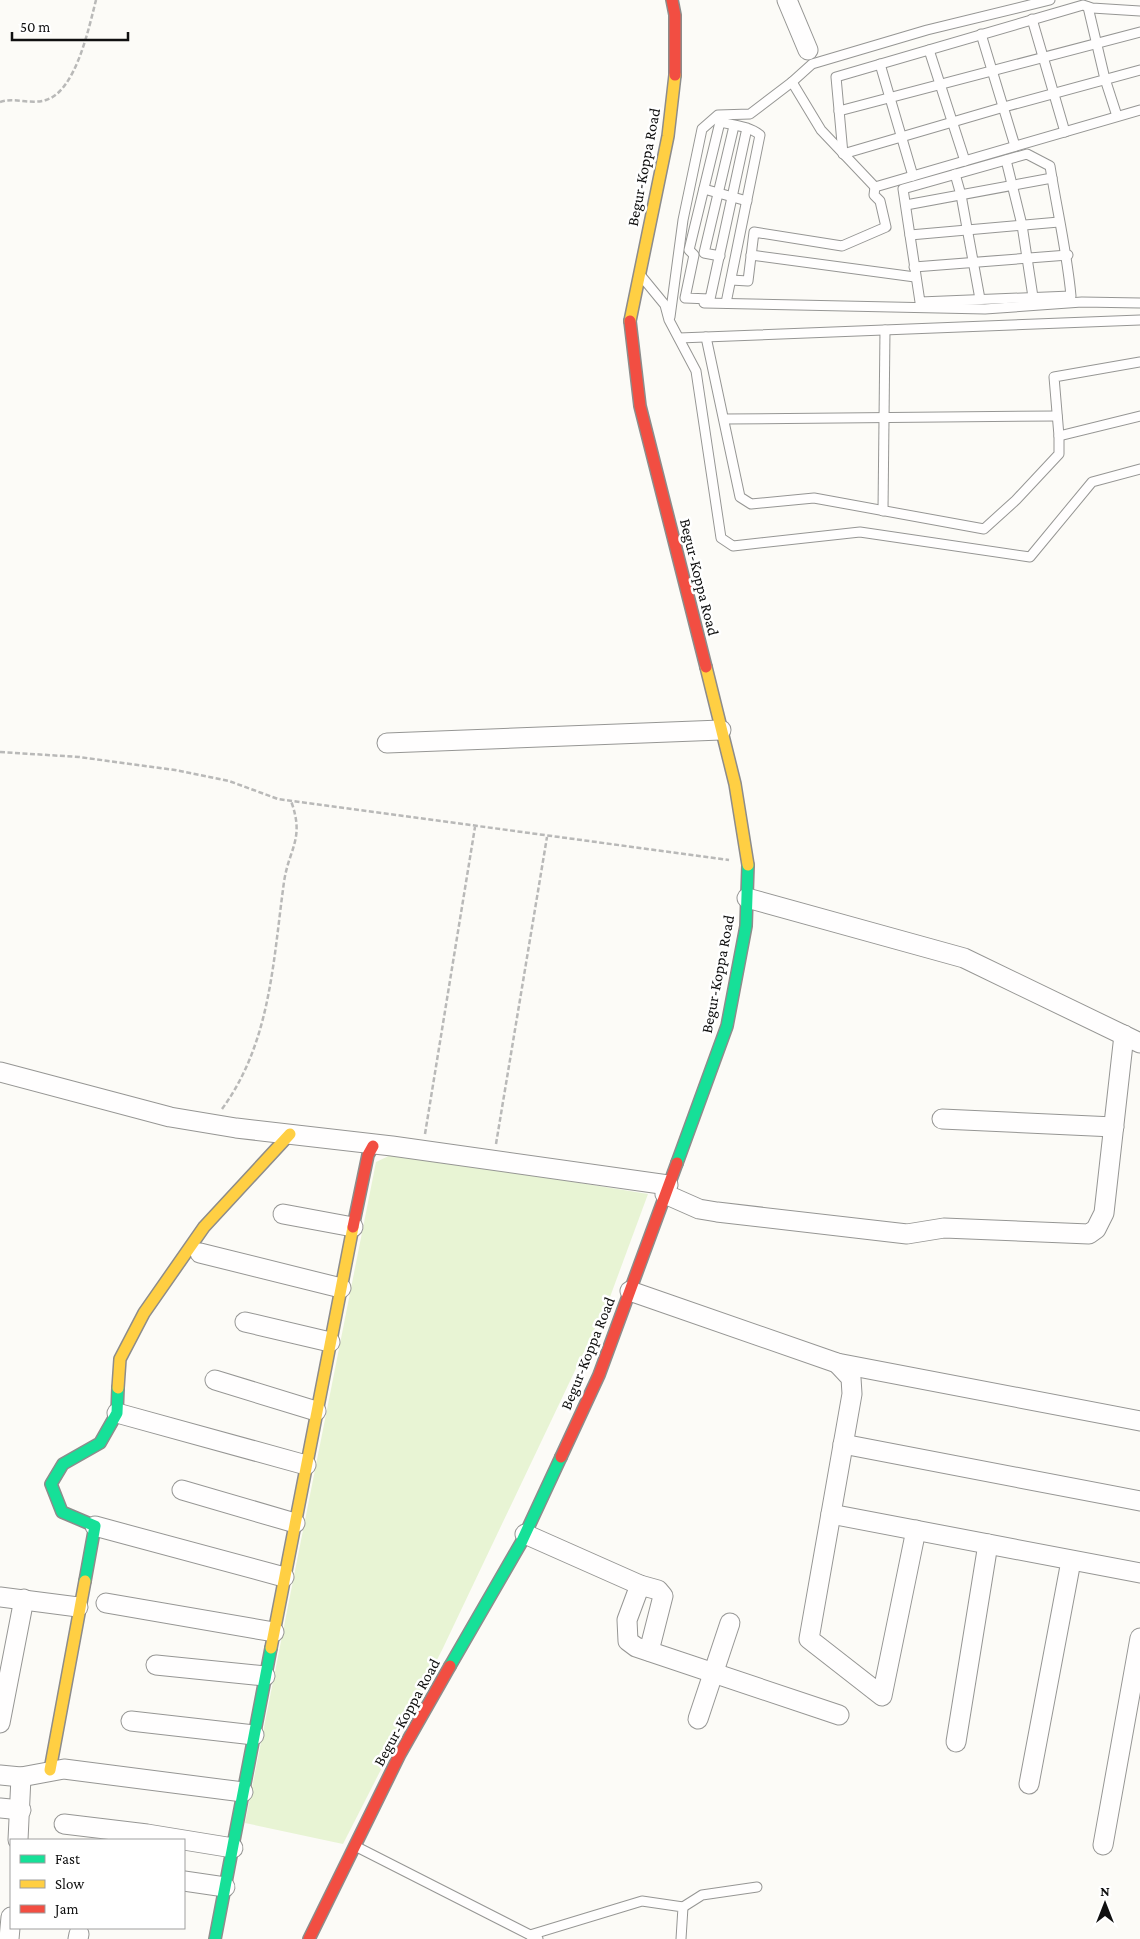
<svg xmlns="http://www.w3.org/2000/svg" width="1140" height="1939" font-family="'Crimson Pro',serif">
  <rect width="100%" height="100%" fill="#fcfbf7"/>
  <!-- green -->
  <polygon fill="#e8f4d4" points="395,1153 648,1194 610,1297 443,1648 343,1844 245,1823 376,1162"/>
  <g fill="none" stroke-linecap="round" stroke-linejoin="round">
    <!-- lane casing -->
    <g stroke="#969694" stroke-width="11">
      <g id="lane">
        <polyline points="1088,7 1105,79 1117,116"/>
        <polyline points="1140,11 1092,8 1083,5 836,77 843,154 1004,107 1140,70"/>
        <polyline points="1032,19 1065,132"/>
        <polyline points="981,34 1015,146"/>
        <polyline points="929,50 965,161"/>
        <polyline points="880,64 913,176"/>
        <polyline points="792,82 821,130 875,187 1140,110"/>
        <polyline points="839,111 1140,32"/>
        <path d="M1027 154 1050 166C1057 210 1067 252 1071 296L920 302 903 189Z"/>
        <polyline points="1006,160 1022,225 1033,297"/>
        <polyline points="955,174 961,195 980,299"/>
        <polyline points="704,189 747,201"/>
        <polyline points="906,205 1052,178"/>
        <polyline points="910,235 1059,222"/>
        <polyline points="751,255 915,277"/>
        <polyline points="720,256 704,253 734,126"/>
        <polyline points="914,267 1068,255"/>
        <polyline points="642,277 665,305 669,320 696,371 721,538 733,546 860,532 1030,557 1092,482 1140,469"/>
        <polyline points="731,280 748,281 754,232 842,246 886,227 880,201 874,195 875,187"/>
        <polyline points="704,303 985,309 1082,302 1140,303"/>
        <path d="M726 303 760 135C749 126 733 125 720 122L689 250 694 255 685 298 710 299 747 128"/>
        <polyline points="670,317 683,220 702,129 718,115 750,114 792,82 812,64 927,30 1050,0"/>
        <polyline points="706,337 740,497 751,504 814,498 984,529 1016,500 1059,454 1059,436 1054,377 1140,362"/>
        <polyline points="679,338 1140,320"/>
        <polyline points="724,419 1057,416"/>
        <polyline points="1059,436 1140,416"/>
        <polyline points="883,511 885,330"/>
        <polyline points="357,1847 538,1939"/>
        <polyline points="683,1907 702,1895 757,1887"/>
        <polyline points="530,1935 642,1901 683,1907 681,1939"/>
      </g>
    </g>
    <!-- street casing -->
    <g stroke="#969694" stroke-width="21">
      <g id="street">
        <polyline points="787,0 808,50"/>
        <polyline points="387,743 721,730"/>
        <polyline points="747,898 964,958 1140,1043"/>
        <polyline points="0,1072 170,1117 236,1128 392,1146 668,1185"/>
        <polyline points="942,1119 1114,1127"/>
        <polyline points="665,1194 699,1209 717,1212 907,1234 944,1228 1089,1234 1096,1229 1104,1213 1124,1035"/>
        <polyline points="283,1214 353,1227"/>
        <polyline points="200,1253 341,1288"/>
        <polyline points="630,1291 837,1363 1140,1421"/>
        <polyline points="245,1322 330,1342"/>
        <polyline points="837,1363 851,1378 852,1394 809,1639 882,1696 916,1530"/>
        <polyline points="215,1380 316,1411"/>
        <polyline points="117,1413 306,1465"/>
        <polyline points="843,1444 1140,1501"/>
        <polyline points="182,1490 295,1523"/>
        <polyline points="831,1514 1140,1573"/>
        <polyline points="95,1526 284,1577"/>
        <polyline points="525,1534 640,1585 658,1590 663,1596 649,1651"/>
        <polyline points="640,1585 627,1620 628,1641 636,1647 839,1715"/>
        <polyline points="0,1597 78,1607"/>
        <polyline points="106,1603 274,1632"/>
        <polyline points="156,1665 265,1676"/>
        <polyline points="698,1719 730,1623"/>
        <polyline points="131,1721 254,1735"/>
        <polyline points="0,1723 24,1599"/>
        <polyline points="956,1742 988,1544"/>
        <polyline points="0,1775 21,1777 64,1769 243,1792"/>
        <polyline points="1029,1784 1071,1561"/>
        <polyline points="0,1808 21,1810"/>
        <polyline points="64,1824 147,1834 233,1848"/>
        <polyline points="18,1840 21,1777"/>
        <polyline points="1103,1845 1140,1638"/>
        <polyline points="184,1881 225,1887"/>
        <polyline points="9,1939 11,1917"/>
        <polyline points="78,1939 79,1934"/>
      </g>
    </g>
    <!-- fast casing -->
    <g stroke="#8d8c8b" stroke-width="14">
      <g id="fast">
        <polyline points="677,1163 727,1026 746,926 748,865"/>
        <polyline points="85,1581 95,1526 62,1512 51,1484 63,1464 100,1443 117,1413 118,1388"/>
        <polyline points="450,1666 521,1543 561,1457"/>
        <polyline points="215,1939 271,1648"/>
      </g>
    </g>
    <!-- slow casing -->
    <g stroke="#8d8c8b" stroke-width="14">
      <g id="slow">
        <polyline points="630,321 668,136 675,75"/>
        <polyline points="706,667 735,784 748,865"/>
        <polyline points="118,1388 120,1359 144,1313 204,1227 290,1134"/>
        <polyline points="271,1648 353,1227"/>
        <polyline points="50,1770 85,1581"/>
      </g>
    </g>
    <!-- jam casing -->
    <g stroke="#8d8c8b" stroke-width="14">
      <g id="jam">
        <polyline points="672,0 675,15 675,75"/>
        <polyline points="630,321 640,406 706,667"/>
        <polyline points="353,1227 368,1155 373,1146"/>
        <polyline points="561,1457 599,1375 677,1163"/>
        <polyline points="309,1939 400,1754 450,1666"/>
      </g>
    </g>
    <!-- path -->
    <g stroke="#b9b9b8" stroke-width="2.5" stroke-dasharray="5 2.5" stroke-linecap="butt">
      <path d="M0 102C14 97 31 105 46 100 76 91 89 27 96 0"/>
      <polyline points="0,752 79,757 175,770 229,781 278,799 729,860"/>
      <path d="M222 1109C271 1042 273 961 284 882 289 848 305 839 291 801"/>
      <polyline points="425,1134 475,827"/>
      <polyline points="496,1144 547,837"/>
    </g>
    <!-- lane -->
    <use href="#lane" stroke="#fffefe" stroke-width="9"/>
    <!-- street -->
    <use href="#street" stroke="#fffefe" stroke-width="19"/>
    <!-- fast -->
    <use href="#fast" stroke="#16e098" stroke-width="11"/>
    <!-- slow -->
    <use href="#slow" stroke="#ffcf43" stroke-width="11"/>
    <!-- jam -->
    <use href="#jam" stroke="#f24e42" stroke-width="11"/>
  </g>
  <g text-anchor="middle" stroke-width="5" stroke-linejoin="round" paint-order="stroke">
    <!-- street labels -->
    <g font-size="16" fill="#101010" stroke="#fff">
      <text transform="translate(643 167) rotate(-79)" y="6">Begur-Koppa Road</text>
      <text transform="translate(700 577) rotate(76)" y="6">Begur-Koppa Road</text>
      <text transform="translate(717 974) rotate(-79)" y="6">Begur-Koppa Road</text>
      <text transform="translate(587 1353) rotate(-68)" y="6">Begur-Koppa Road</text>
      <text transform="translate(406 1712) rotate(-61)" y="6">Begur-Koppa Road</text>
    </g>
  </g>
  <!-- legend -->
  <rect x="10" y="1839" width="175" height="90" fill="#ffffff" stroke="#9f9f9f"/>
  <rect x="20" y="1855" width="25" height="8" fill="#16e098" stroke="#9f9f9f"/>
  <text x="55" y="1864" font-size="15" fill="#101010">Fast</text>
  <rect x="20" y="1880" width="25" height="8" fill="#ffcf43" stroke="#9f9f9f"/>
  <text x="55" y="1889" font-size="15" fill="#101010">Slow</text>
  <rect x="20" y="1905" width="25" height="8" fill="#f24e42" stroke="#9f9f9f"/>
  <text x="55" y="1914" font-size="15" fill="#101010">Jam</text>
  <!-- north arrow -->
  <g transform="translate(1105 1904)" stroke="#ffffff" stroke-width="4" paint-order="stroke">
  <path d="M0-4L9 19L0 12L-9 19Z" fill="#101010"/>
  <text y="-8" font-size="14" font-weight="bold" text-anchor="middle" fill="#101010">N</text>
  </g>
  <!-- scale -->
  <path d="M12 32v8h116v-8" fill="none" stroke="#101010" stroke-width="2.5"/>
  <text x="20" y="32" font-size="15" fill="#101010" stroke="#ffffff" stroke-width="4" paint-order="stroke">50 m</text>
</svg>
